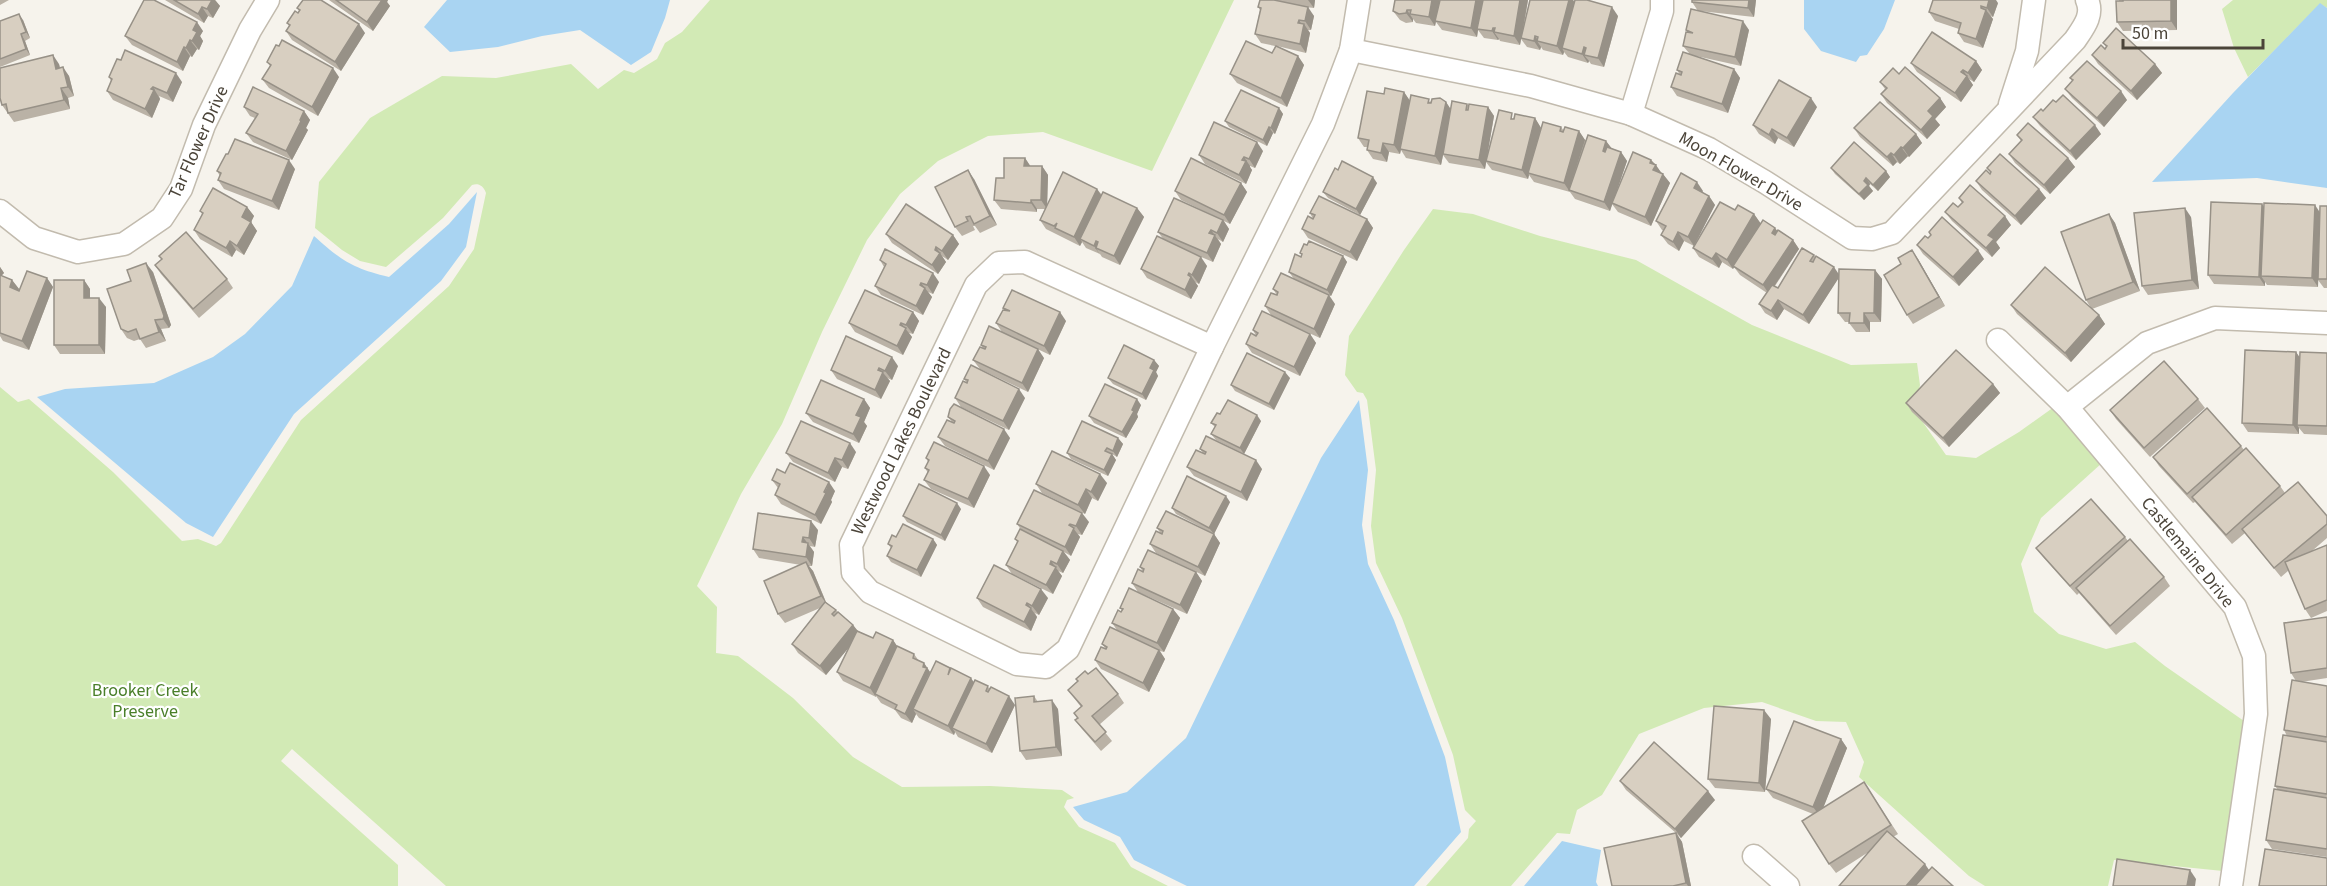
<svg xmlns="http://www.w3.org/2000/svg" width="2327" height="886" font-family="'Source Sans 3',sans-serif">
  <rect width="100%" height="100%" fill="#f6f3ec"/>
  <!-- green -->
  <g fill="#d2eab5">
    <path d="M710 0H1234L1152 171 1043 132 988 136 938 161 900 194 867 240 822 332 782 424 741 494 697 586 717 607 716 653 738 656 793 698 853 757 902 787 990 786 1062 790 1074 798 1067 800 1064 807 1079 827 1115 843 1131 867 1168 886H446L292 749 281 761 398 865V886H0V387L18 402 29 399 113 472 182 541 198 539 216 546 221 543 301 420 449 286 474 249 486 193C483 185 478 183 472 185L443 218 386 267 360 261 342 250 315 228 319 182 370 118 442 76 496 78 571 64 598 89 624 70 634 73 657 59 665 43 682 32Z"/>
    <polygon points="2233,0 2327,0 2327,8 2320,4 2248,77 2234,48 2222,9"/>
    <polygon points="1433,209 1473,214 1540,236 1636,260 1752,325 1851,365 1917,363 1920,385 1915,411 1946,455 1976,458 2019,432 2054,407 2102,463 2041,518 2021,564 2034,612 2059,634 2106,649 2135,642 2165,666 2244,721 2223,871 2114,860 2108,886 1985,886 1969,876 1859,777 1864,762 1846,722 1816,721 1762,702 1704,708 1639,734 1602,795 1577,810 1570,834 1557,833 1511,886 1426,886 1468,838 1469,829 1476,821 1465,810 1453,755 1402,618 1376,563 1371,526 1376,470 1367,400 1363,393 1357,392 1345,375 1349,336 1404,250"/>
  </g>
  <!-- water -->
  <g fill="#a9d4f2">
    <polygon points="447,0 670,0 665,18 651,52 631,65 580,30 542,36 498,47 450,52 424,27"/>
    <polygon points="1804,0 1895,0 1884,29 1867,55 1860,56 1856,62 1821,51 1804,29"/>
    <polygon points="2320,3 2327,8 2327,188 2257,178 2152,182 2233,93"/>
    <path d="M477 192 466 247 441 281 294 414 213 537 186 523 37 397 65 389 154 383 213 357 245 334 292 286 314 236C342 261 352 268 389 277L449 224Z"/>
    <polygon points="1359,400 1368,470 1362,525 1368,564 1394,620 1445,757 1461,832 1414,886 1187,886 1134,860 1120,837 1084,820 1073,807 1127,792 1186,738 1321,458"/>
    <polygon points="1562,841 1601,850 1596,882 1598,886 1524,886"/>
  </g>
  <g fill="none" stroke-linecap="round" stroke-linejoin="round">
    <!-- minor casing -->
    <g stroke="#c2bbae" stroke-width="25">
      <g id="minor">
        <path d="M1351 50 1531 86 1631 114 1709 149 1765 182 1852 238 1872 239 1892 233 2075 40C2083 28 2094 15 2087 0"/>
        <polyline points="2010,104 2027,51 2034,0"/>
        <polyline points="1631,114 1662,11 1662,0"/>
        <polyline points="0,211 34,238 78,252 124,244 162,218 181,189 204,125 250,30 268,0"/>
        <polygon points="1025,262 1212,347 1068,649 1046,667 1017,664 870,592 853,573 851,545 976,285 999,263"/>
        <polyline points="1998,340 2067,407 2235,607 2254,656 2256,714 2231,886"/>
        <polyline points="1212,347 1323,124 1351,50 1359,0"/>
        <polyline points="2067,407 2147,343 2215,318 2327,323"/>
        <polyline points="1754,856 1788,886"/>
      </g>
    </g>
    <!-- minor -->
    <use href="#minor" stroke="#fff" stroke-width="22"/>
  </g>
  <!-- wall -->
  <g fill="#bab2a6">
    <polygon points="0,0 9,0 0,5"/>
    <polygon points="165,0 215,0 220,6 213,18 208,16 204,23"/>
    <polygon points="329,0 388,0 387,2 390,6 373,31"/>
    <polygon points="1260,0 1315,0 1314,8 1305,7 1314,16 1311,30 1308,30 1310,33 1306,53 1277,46 1298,56 1304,65 1287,107 1237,83 1230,74 1272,53 1275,46 1261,43 1255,34 1260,10 1258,7"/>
    <polygon points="1528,0 1524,25 1530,0 1573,0 1575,2 1618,16 1604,67 1591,64 1589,61 1588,63 1568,57 1564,52 1563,55 1543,50 1541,47 1540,50 1527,47 1521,39 1520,45 1500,41 1499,39 1498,40 1484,38 1478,30 1477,37 1442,30 1436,22 1435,26 1416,23 1413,19 1413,22 1406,23 1400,20 1393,11"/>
    <polygon points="1692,0 1756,0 1754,17 1700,11 1749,30 1741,66 1696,56 1734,69 1740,78 1728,113 1677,96 1671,87 1680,75 1677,70 1689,53 1683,46 1688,32 1686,30 1698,11 1692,2"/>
    <polygon points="2119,0 2177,0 2177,30 2123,31 2117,22 2119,1"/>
    <polygon points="1998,3 1993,17 1990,16 1993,19 1983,48 1964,42 1958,33 1959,29 1935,21 1929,12"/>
    <polygon points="297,8 365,33 341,71 292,40 286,31 289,26 287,23 298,13 299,11"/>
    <polygon points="23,20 30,38 25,41 30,55 0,67 0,21"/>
    <polygon points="203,31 200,36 203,41 199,50 197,49 192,57 190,56 183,71 132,45 125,36"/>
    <polygon points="2103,43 2155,64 2162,73 2137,100 2098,64 2092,55 2105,49 2106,47"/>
    <polygon points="1976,61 1982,70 1974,82 1969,79 1973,85 1961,102 1917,72 1911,63"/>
    <polygon points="267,62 339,77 318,116 269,88 262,79 270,66"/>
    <polygon points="59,64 60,68 69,76 74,96 68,98 70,109 14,122 2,105"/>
    <polygon points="1899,74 1940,98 1946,107 1935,119 1940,125 1927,139 1887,103 1881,94 1885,89 1880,82"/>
    <polygon points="109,77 182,82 173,102 159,96 160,99 152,118 113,100 107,91 111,81"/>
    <polygon points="2070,78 2127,100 2104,127 2072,98 2065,89 2072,81"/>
    <polygon points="1404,92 1410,101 1446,102 1450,109 1467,104 1469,106 1488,107 1494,116 1488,150 1515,116 1535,118 1541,128 1561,127 1564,131 1579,131 1585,140 1606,141 1611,148 1621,152 1627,161 1617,190 1651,160 1670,183 1651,226 1618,212 1612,204 1610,211 1575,199 1570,192 1534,182 1529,175 1528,179 1492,170 1486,162 1485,169 1449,163 1443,155 1441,165 1406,158 1401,150 1400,154 1389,152 1387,162 1373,159 1367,150 1368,147 1364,147 1358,138 1384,94"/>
    <polygon points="244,107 304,111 310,120 306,128 308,130 292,160 253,142 246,133 255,118 250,116"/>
    <polygon points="1817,107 1794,147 1778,138 1775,144 1759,134 1753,125"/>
    <polygon points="1279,108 1283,114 1275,134 1273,133 1267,146 1229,127 1225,121"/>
    <polygon points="2043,111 2101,134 2076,160 2040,126 2033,117"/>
    <polygon points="1854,128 1916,134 1922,143 1909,157 1908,156 1900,164 1897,162 1893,166 1860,137"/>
    <polygon points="2017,135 2068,158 2075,167 2050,194 2015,163 2009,154 2021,141"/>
    <polygon points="1263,151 1255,168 1250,166 1250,167 1252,170 1246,184 1205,164 1199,155"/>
    <polygon points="1025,158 1030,166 1042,166 1048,175 1047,205 1097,189 1102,195 1137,208 1144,217 1120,265 1102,257 1100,254 1086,248 1082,242 1080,246 1046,229 1040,220 1045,209 1037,209 1037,212 1001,209 994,200 1004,178"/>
    <polygon points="1831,168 1886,171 1890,177 1878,191 1870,184 1869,186 1873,191 1864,200 1835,174"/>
    <polygon points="1987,168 2039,189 2046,198 2021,225 1982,190 1976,181 1991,173"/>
    <polygon points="295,169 279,210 224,189 218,180 220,176 217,171"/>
    <polygon points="1338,170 1377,183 1360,215 1328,198 1323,192"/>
    <polygon points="974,179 997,225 980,233 975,226 973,226 975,230 962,236 955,227"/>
    <polygon points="1241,183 1247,192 1230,224 1224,221 1229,229 1223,242 1218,239 1221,244 1213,262 1187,251 1207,266 1199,284 1195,282 1198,286 1191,299 1147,278 1141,269 1164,240 1158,232 1212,215 1181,200 1175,191"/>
    <polygon points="1703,191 1702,192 1709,196 1715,205 1695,244 1735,210 1754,214 1761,224 1755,232 1775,228 1777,231 1793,240 1799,249 1775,286 1778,288 1814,255 1816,257 1839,274 1875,270 1882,279 1881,322 1870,322 1870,332 1856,332 1849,323 1849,322 1845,322 1838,313 1839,277 1809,324 1784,309 1777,320 1765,313 1759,304 1767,293 1740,275 1734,267 1733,269 1722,262 1719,268 1699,257 1693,248 1694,246 1684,241 1679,251 1668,244 1661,235 1664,231 1662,230 1656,221"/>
    <polygon points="1959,198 2011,225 1996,242 2000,248 1992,257 1952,221 1945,212 1958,207 1962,203"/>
    <polygon points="2327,206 2327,288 2324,288 2318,280 2318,287 2267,285 2265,282 2265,286 2214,284 2208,275 2264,207 2320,213"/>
    <polygon points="247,207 254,216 251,222 257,231 244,255 236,250 232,257 200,239 194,230 202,214 200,211"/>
    <polygon points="1310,213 1367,219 1373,228 1357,261 1308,238 1302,229 1313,219"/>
    <polygon points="2109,214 2115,223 2140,291 2092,309 2099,315 2105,324 2071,362 2017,314 2011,305 2091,308 2086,300"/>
    <polygon points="2191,217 2199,289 2148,295 2142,286"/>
    <polygon points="1929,232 1984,259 1959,286 1923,254 1917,245 1931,236"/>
    <polygon points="886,234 953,235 959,244 948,260 942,256 946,262 938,274 892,243"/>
    <polygon points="1300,253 1343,256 1347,262 1331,296 1294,279 1289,272 1301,257 1302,256"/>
    <polygon points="1918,259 1945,306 1913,324 1907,315"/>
    <polygon points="880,260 939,282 933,294 928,292 932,297 923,315 881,295 875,286 884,267"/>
    <polygon points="155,265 227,279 233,288 199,318 161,274"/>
    <polygon points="0,267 4,273 1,276 12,280 19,289 18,291 19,291 47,278 53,287 29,350 3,341 0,336"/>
    <polygon points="153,272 171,325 169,328 161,329 166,341 146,348 140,339 134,341 127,338 121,329"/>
    <polygon points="84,280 90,289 90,298 106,307 105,354 60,354 54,345"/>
    <polygon points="1273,289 1335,304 1320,338 1278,319 1310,334 1316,343 1300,376 1252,353 1246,344 1256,336 1253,330 1271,315 1265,306 1277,295"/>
    <polygon points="1003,308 1066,321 1050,355 1002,332 996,323 1005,310"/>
    <polygon points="913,312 919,321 913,334 909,333 912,337 903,355 855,332 849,323"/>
    <polygon points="981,345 1044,358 1028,392 980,369 973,360 983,348"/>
    <polygon points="2296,352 2300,358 2327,353 2327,435 2304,434 2299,428 2299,434 2248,432 2242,423"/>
    <polygon points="1154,360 1159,366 1156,372 1158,376 1146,400 1113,384 1108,378"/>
    <polygon points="898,366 892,380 887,378 890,381 881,399 837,379 831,370"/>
    <polygon points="1290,378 1274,410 1235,391 1231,385"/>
    <polygon points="964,379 1025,398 1009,430 961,407 955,398 967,383"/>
    <polygon points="1993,384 2000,393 1949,447 1912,412 1906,403"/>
    <polygon points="864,399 870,408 864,422 867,426 859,443 813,422 806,413"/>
    <polygon points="2198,399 2205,408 2150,457 2116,419 2110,410"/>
    <polygon points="1141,405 1137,414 1138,417 1126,438 1094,423 1089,416"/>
    <polygon points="1220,414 1261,421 1244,454 1216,440 1211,434 1215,427 1211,423"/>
    <polygon points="948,417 1010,438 994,470 945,446 938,437 952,422"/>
    <polygon points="1118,438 1123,444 1117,457 1112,454 1116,460 1108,476 1071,459 1067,453"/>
    <polygon points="2241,446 2244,450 2280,486 2285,493 2327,516 2327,538 2312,551 2327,545 2327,611 2311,618 2305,609 2289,570 2281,577 2245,533 2232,544 2195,502 2193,503 2159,466 2153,457"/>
    <polygon points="1200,449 1262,469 1247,501 1194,476 1187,467 1203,453"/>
    <polygon points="856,452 848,469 842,467 835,482 793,462 786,453"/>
    <polygon points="926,458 990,475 974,508 931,489 924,480 928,473 925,468 928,462"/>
    <polygon points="772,480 835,491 831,500 832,502 821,524 781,504 775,495 778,488"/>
    <polygon points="1107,483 1098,501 1092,498 1085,514 1042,493 1036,484"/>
    <polygon points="1230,502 1214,534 1176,514 1172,508"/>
    <polygon points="961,509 945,541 907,522 903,516"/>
    <polygon points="1089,522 1082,535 1078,534 1080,537 1071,556 1064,552 1070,560 1063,573 1058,571 1062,576 1053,594 1012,574 1006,565 1017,542 1015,539 1022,531 1017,524"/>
    <polygon points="1157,528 1214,534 1220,543 1205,576 1156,553 1150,544 1161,534"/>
    <polygon points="818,530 815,547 810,546 814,552 812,566 808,566 813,571 826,602 853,625 858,631 873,638 893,640 897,646 914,654 919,661 924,663 930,672 951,669 974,682 990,688 1015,705 992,753 958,737 955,732 954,735 919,718 916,714 912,723 901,718 895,710 881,703 876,696 876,697 843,681 837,672 850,646 826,675 798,653 792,644 820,608 785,623 778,614 801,565 759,558 753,549"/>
    <polygon points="2125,537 2128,541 2164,577 2170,586 2116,635 2079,593 2077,595 2043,557 2036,548"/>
    <polygon points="933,539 937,545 921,577 891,562 887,556 891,548 888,544"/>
    <polygon points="1140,567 1196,572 1202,581 1187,614 1138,592 1132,583 1143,572"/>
    <polygon points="977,598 1048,598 1039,615 1035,613 1037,617 1031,631 983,607"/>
    <polygon points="1120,608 1173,609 1180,618 1164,652 1160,651 1165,659 1149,692 1101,669 1095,660 1105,648 1102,644 1117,630 1112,623 1121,612 1122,610"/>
    <polygon points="2327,617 2327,678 2301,682 2327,686 2327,857 2272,849 2266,840 2278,790 2275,786 2287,736 2284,730 2296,681 2291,673"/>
    <polygon points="1088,674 1118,694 1124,703 1099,725 1112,741 1101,751 1082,729 1075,720 1077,718 1074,713 1081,707 1068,690 1078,682 1076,679"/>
    <polygon points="1034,696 1038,702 1058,709 1062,756 1026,760 1020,751"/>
    <polygon points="1771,719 1765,792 1715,788 1708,779"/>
    <polygon points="1841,739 1847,748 1823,808 1864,782 1898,834 1893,837 1929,870 1953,886 1867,853 1836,873 1829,864 1813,814 1773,798 1766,789"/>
    <polygon points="1620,781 1715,800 1681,838 1677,834 1682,842 1691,886 1612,886 1676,833 1626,790"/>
  </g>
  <!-- shaded-wall -->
  <g fill="#979187">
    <polygon points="212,0 215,0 220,6 213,18 207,9"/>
    <polygon points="382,0 388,0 387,2 390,6 373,31 367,22"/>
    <polygon points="1308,0 1315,0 1314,8"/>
    <polygon points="1432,0 1440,0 1435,26 1429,17"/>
    <polygon points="1476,0 1484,0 1477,29 1478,30 1477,37 1471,28"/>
    <polygon points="1520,0 1528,0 1520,45 1514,36"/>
    <polygon points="1569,0 1573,0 1576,5 1562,48 1564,52 1563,55 1557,46"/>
    <polygon points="1749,0 1756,0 1754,17 1748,8"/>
    <polygon points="1989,0 1996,0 1998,3 1993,17 1987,8"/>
    <polygon points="2171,0 2177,0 2177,30 2171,21"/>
    <polygon points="1981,6 1986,12 1986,10 1993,19 1983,48 1976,39"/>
    <polygon points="202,7 208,16 204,23 198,14"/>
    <polygon points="1308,7 1314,16 1311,30 1305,21"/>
    <polygon points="1612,7 1618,16 1604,67 1598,58"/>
    <polygon points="1407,10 1413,19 1413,22 1406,13"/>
    <polygon points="19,14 23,20 30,38 26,32"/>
    <polygon points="1299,20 1303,27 1304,24 1310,33 1306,53 1300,44"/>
    <polygon points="1743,21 1749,30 1741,66 1735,57"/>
    <polygon points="197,22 203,31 200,36 203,41 199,50 192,41 193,30"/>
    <polygon points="359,24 365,33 341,71 335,62"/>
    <polygon points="1493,28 1496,33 1494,32 1499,39 1498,40 1492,31"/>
    <polygon points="21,34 25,41 30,55 26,49"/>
    <polygon points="1535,36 1539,42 1537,41 1541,47 1540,50 1534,41"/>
    <polygon points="190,40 197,49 192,57 186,48"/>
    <polygon points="184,47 190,56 183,71 177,62"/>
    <polygon points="1584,47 1590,56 1584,55 1589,61 1588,63 1582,54"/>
    <polygon points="53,55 59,64 62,78 56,69"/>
    <polygon points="1298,56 1304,65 1287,107 1281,98"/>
    <polygon points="1976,61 1982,70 1974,82 1968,73"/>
    <polygon points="2155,64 2162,73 2137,100 2131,91"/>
    <polygon points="63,67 69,76 74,96 68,87"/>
    <polygon points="333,68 339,77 318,116 312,107"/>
    <polygon points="1734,69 1740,78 1728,113 1722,104"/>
    <polygon points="1963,70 1973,85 1961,102 1955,93"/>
    <polygon points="176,73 182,82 173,102 167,93"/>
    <polygon points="153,87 160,99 152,118 145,109"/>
    <polygon points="61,88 68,98 70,109 64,100"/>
    <polygon points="2121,91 2127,100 2104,127 2097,118"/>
    <polygon points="1404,92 1410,101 1400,154 1394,145"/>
    <polygon points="1811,98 1817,107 1794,147 1787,138"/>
    <polygon points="1940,98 1946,107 1935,119 1940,125 1927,139 1921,130 1928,111"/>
    <polygon points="1446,102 1452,111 1441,165 1435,156"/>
    <polygon points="1488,107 1494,116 1485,169 1479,160"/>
    <polygon points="1279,108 1283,114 1275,134 1271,128"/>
    <polygon points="304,111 310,120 306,128 308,130 292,160 286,151"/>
    <polygon points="1535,118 1541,128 1528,173 1529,175 1528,179 1522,170"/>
    <polygon points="2095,125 2101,134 2076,160 2070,151"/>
    <polygon points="1269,127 1273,133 1267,146 1263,140"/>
    <polygon points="1772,129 1778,138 1775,144 1769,135"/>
    <polygon points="1579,131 1585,140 1569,190 1570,192 1564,183"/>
    <polygon points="1916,134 1922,143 1909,157 1903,148"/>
    <polygon points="1606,141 1613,150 1609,160 1603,151"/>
    <polygon points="1257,142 1263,151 1255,168 1249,159"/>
    <polygon points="1383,143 1389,152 1387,162 1381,153"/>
    <polygon points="1901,147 1908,156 1900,164 1894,155"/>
    <polygon points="1621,152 1627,161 1610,211 1604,202"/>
    <polygon points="1891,153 1897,162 1893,166 1887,157"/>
    <polygon points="1244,157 1250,166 1250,167 1252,170 1246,184 1239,175"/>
    <polygon points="1025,158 1031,167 1024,166"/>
    <polygon points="2068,158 2075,167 2050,194 2044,185"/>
    <polygon points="289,160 295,169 279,210 272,201"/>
    <polygon points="1651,160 1656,165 1662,174 1653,170 1650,163"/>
    <polygon points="1042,166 1048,175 1047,209 1041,200"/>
    <polygon points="968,170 974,179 997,225 990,216"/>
    <polygon points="1886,171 1890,177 1878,191 1873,185"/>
    <polygon points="1663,174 1670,183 1651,226 1645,217"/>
    <polygon points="1373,177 1377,183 1360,215 1356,209"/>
    <polygon points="1866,178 1870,184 1869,186 1873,191 1864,200 1859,194 1864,181"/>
    <polygon points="1697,182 1703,191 1700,197 1694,188"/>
    <polygon points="1241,183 1247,192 1230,224 1224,215"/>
    <polygon points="1097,189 1103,198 1080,239 1082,242 1080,246 1074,237"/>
    <polygon points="2039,189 2046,198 2021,225 2015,216"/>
    <polygon points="1709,196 1715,205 1694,246 1688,237"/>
    <polygon points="1031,200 1037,209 1037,212 1031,203"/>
    <polygon points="2262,204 2268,213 2261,276 2265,282 2265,286 2259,277"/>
    <polygon points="2315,205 2321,214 2318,287 2312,278"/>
    <polygon points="247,207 254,216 251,222 257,231 244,255 237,246 242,217"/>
    <polygon points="1137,208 1144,217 1120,265 1114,256"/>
    <polygon points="2185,208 2191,217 2199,289 2192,280"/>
    <polygon points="1754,214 1761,224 1733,269 1727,260"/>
    <polygon points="2109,214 2115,223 2140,291 2133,282"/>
    <polygon points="2005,216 2011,225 1996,242 2000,248 1992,257 1986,248 1988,235"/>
    <polygon points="1367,219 1373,228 1357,261 1350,252"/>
    <polygon points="1223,220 1229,229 1223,242 1217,233"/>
    <polygon points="1775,228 1782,237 1778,242 1772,233"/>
    <polygon points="1211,230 1221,244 1213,262 1207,253 1209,233"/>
    <polygon points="1678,232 1684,241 1679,251 1673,242"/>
    <polygon points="953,235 959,244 948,260 942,251"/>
    <polygon points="1793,240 1799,249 1769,294 1763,285"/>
    <polygon points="230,241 236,250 232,257 226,248"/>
    <polygon points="1096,241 1102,250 1096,248 1100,255 1094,246"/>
    <polygon points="936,247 946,262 938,274 932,265 935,250"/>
    <polygon points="1912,250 1918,259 1945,306 1939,297"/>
    <polygon points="1978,250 1984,259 1959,286 1953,277"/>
    <polygon points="1716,253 1722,262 1719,268 1712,259"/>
    <polygon points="1343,256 1347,262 1331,296 1327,290"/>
    <polygon points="1201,257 1207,266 1199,284 1192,275"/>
    <polygon points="146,263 153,272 171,325 169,328 163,319"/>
    <polygon points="0,267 4,273 0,277"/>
    <polygon points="1834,267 1840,276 1809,324 1803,315"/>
    <polygon points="1875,270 1882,279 1881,322 1874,313"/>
    <polygon points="933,273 939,282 933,294 927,285"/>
    <polygon points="1189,273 1198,286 1191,299 1185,290"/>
    <polygon points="47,278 53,287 29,350 22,341"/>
    <polygon points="12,280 19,289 16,296 10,287"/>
    <polygon points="84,280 90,289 90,307 84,298"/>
    <polygon points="921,283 932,297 923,315 916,306 920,285"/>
    <polygon points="1329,295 1335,304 1320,338 1314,329"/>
    <polygon points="99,298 106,307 105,354 99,345"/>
    <polygon points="1778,300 1784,309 1777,320 1771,311"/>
    <polygon points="913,312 919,321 913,334 906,325"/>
    <polygon points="1060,312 1066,321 1050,355 1044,346"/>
    <polygon points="1864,313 1870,322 1870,332 1864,323"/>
    <polygon points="2099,315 2105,324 2071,362 2065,353"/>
    <polygon points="155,320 161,329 166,341 159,332"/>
    <polygon points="901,323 912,337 903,355 897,346"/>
    <polygon points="1310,334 1316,343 1300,376 1294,367"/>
    <polygon points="1038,349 1044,358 1028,392 1022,383"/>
    <polygon points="2296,352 2302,361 2297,425 2299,428 2299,434 2293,425"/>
    <polygon points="892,357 898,366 892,380 885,371"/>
    <polygon points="1154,360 1159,366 1156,372 1158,376 1146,400 1142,394 1150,368"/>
    <polygon points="879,368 890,381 881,399 875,390"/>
    <polygon points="1285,372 1290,378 1274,410 1269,404"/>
    <polygon points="1993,384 2000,393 1949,447 1943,438"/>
    <polygon points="1019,389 1025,398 1009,430 1003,421"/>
    <polygon points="864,399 870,408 864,422 867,426 859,443 853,434 856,415"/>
    <polygon points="1137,399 1141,405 1137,414 1138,417 1126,438 1122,432"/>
    <polygon points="1257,415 1261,421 1244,454 1240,448"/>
    <polygon points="1004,429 1010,438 994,470 988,461"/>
    <polygon points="1118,438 1123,444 1117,457 1113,451"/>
    <polygon points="850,443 856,452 848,469 842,460"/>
    <polygon points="1112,454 1116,460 1108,476 1104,470"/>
    <polygon points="835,458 842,467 835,482 828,473"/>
    <polygon points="1256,460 1262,469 1247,501 1241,492"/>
    <polygon points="984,466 990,475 974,508 968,499"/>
    <polygon points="1100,474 1107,483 1098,501 1091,492"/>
    <polygon points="829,482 835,491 831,500 832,502 821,524 815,515"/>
    <polygon points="1086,489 1092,498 1085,514 1078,505"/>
    <polygon points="1226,496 1230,502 1214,534 1209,528"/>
    <polygon points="957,503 961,509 945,541 941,535"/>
    <polygon points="1082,513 1089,522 1082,535 1076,526"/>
    <polygon points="811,521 818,530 815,547 809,538"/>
    <polygon points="1070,524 1080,537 1071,556 1065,547"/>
    <polygon points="1214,534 1220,543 1205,576 1198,567"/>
    <polygon points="803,537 814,552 812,566 806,557 802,542"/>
    <polygon points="933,539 937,545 921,577 917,570"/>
    <polygon points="1063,551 1070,560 1063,573 1057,564"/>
    <polygon points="1051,561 1062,576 1053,594 1046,585"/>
    <polygon points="806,562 813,571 827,605 821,596"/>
    <polygon points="1196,572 1202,581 1187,614 1180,605"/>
    <polygon points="1041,589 1048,598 1039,615 1032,606"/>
    <polygon points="1027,603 1037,617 1031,631 1024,622"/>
    <polygon points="1173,609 1180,618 1164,652 1157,643"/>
    <polygon points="853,625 860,634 826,675 820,666"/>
    <polygon points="893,640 899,649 875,694 876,697 870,688"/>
    <polygon points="1159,650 1165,659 1149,692 1143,683"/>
    <polygon points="924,663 930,672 913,709 916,714 912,723 905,714"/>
    <polygon points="971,678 977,687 952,728 955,732 954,735 948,726"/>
    <polygon points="1009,696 1015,705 992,753 986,744"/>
    <polygon points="1052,700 1058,709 1062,756 1056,747"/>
    <polygon points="1764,710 1771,719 1765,792 1759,783"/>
    <polygon points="1841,739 1847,748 1820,816 1813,807"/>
    <polygon points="1708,791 1715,800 1681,838 1675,829"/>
    <polygon points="1676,833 1682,842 1691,886 1688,886 1686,883"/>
    <polygon points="1925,864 1931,873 1920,886 1906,886"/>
    <polygon points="2190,870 2196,879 2195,886 2187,886"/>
  </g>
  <!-- building -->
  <g fill="#d8cfc1" stroke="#979187" stroke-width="1.5">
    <polygon points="144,0 154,0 197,22 193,30 197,32 192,41 190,40 186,48 184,47 177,62 125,36"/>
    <polygon points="174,0 212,0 207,9 202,7 198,14"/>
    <polygon points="303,0 321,0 359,24 335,62 286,31 290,25 287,23 295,11 298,13 300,10 297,8"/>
    <polygon points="336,0 382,0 367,22"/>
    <polygon points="1260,0 1274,0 1308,7 1305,21 1299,20 1298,23 1304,24 1300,44 1255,34 1261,8 1258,7"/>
    <polygon points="1395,0 1432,0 1429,17 1410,14 1411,10 1407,10 1406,13 1399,14 1393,11"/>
    <polygon points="1440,0 1476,0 1471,28 1435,21"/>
    <polygon points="1483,0 1520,0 1514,36 1494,32 1495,28 1493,28 1492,31 1477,29"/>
    <polygon points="1530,0 1569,0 1557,46 1537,41 1538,37 1535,36 1534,41 1521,38"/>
    <polygon points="1575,0 1587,0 1612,7 1598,58 1584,55 1586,48 1584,47 1582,54 1562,48"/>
    <polygon points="1692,0 1749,0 1748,8 1692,2"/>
    <polygon points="1933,0 1989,0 1987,8 1981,6 1981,8 1986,10 1976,39 1958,33 1961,23 1929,12"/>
    <polygon points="2123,0 2171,0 2171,21 2117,22 2116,1 2123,1"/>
    <polygon points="1691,9 1743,21 1735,57 1683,46 1686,32 1693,33 1686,30"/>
    <polygon points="19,14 26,32 21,34 26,49 0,59 0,21"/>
    <polygon points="2116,28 2155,64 2131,91 2092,55 2101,45 2105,49 2107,46 2103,43"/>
    <polygon points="1932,32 1976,61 1968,73 1963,70 1961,72 1967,76 1955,93 1911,63"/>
    <polygon points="282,40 333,68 312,107 262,79 271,65 267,62 276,45 279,46"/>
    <polygon points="1246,41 1272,53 1276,46 1298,56 1281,98 1230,74"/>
    <polygon points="125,50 176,73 167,93 153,87 151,89 154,90 145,109 107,91 112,79 109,77 117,59 121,60"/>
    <polygon points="1683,52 1734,69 1722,104 1671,87 1676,73 1681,75 1682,72 1677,70"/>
    <polygon points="53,55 56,69 63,67 68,87 61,88 64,100 8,113 6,104 2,105 0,98 0,68"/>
    <polygon points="2087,61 2121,91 2097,118 2065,89 2073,80 2070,78"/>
    <polygon points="1905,67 1940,98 1928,111 1933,116 1921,130 1881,94 1887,88 1880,82 1893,68 1899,74"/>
    <polygon points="1779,80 1811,98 1787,138 1772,129 1769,135 1753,125"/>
    <polygon points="253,87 304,111 300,120 301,121 286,151 246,133 258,114 244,107"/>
    <polygon points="1385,88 1404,92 1394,145 1383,143 1381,153 1367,150 1369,140 1358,138 1367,91 1384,94"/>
    <polygon points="1241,90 1279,108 1271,128 1269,127 1263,140 1225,121"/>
    <polygon points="1411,95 1429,99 1428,103 1431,103 1432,99 1440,98 1446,102 1435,156 1400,149"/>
    <polygon points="2063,95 2095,125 2070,151 2033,117 2041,109 2043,111 2053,100 2056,102"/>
    <polygon points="1452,101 1467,104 1466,110 1468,110 1469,104 1488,107 1479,160 1443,154"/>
    <polygon points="1880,102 1916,134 1903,148 1901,147 1894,155 1891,153 1887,157 1854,128"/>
    <polygon points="1499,110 1512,113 1511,119 1514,119 1515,114 1535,118 1522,170 1486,161"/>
    <polygon points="1214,122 1257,142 1249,159 1244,157 1242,160 1246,161 1239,175 1199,155"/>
    <polygon points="1543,122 1561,127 1560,131 1563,132 1565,127 1579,131 1564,183 1528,173"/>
    <polygon points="2028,123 2068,158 2044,185 2009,154 2022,140 2017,135"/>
    <polygon points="1588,135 1606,141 1603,151 1605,152 1607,147 1621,152 1604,202 1569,190"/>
    <polygon points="235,139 289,160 272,201 218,180 221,173 217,171 226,154 228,154"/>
    <polygon points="1854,142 1886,171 1873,185 1866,178 1864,181 1868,185 1859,194 1831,168"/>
    <polygon points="1633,152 1651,160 1650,163 1656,165 1653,170 1663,174 1645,217 1612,203"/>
    <polygon points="2000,154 2039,189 2015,216 1976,181 1986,170 1990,174 1991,172 1987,168"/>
    <polygon points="1004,158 1025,158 1024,166 1042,166 1041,200 1031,200 1031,203 994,200 996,178 1004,178"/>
    <polygon points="1191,158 1241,183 1224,215 1175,191"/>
    <polygon points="1342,161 1373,177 1356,209 1323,192 1335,168 1338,170"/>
    <polygon points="968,170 990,216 974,224 970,216 966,217 968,221 955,227 935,187"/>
    <polygon points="1063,172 1097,189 1074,237 1055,228 1057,223 1054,226 1040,220"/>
    <polygon points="1681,173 1697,182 1694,188 1709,196 1688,237 1678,232 1673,242 1661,235 1666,226 1656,221"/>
    <polygon points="1970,185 2005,216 1988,235 1994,239 1986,248 1945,212 1953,203 1958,207 1963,202 1959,198"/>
    <polygon points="213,188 247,207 242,217 251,222 237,246 230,241 226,248 194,230 203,213 200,211"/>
    <polygon points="1103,192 1137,208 1114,256 1096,248 1098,242 1096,241 1094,246 1080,239"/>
    <polygon points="1319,196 1367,219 1350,252 1302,229 1308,216 1313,219 1315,215 1310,213"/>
    <polygon points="1174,198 1223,220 1217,233 1211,230 1209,233 1215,235 1207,253 1158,232"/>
    <polygon points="1720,202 1735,210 1738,205 1754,214 1727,260 1716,253 1712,259 1693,248"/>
    <polygon points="2211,202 2262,204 2259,277 2208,275"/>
    <polygon points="2264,203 2315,205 2312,278 2261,276"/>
    <polygon points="906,204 953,235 942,251 936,247 935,250 940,253 932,265 886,234"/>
    <polygon points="2320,206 2327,206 2327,279 2318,279"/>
    <polygon points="2185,208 2192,280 2142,286 2134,213"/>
    <polygon points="2109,214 2133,282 2086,300 2061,232"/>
    <polygon points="1942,217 1978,250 1953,277 1917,245 1925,236 1928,238 1931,235 1929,232"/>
    <polygon points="1763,220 1775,228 1772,233 1775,235 1778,230 1793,240 1763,285 1733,266"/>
    <polygon points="186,232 227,279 193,309 155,265 162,259 159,256"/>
    <polygon points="1157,236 1201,257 1192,275 1189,273 1188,275 1191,277 1185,290 1141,269"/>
    <polygon points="1309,241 1343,256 1327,290 1289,272 1295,254 1301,257 1302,254 1300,253 1304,244 1307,245"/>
    <polygon points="1802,248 1814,255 1810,261 1813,262 1816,256 1834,267 1803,315 1778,300 1771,311 1759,304 1772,285 1778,288"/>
    <polygon points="885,249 933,273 927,285 921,283 920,285 925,288 916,306 875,286 886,264 880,260"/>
    <polygon points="1912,250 1939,297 1907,315 1884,275 1901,264 1898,258"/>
    <polygon points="146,263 164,316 163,319 155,320 159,332 140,339 136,329 128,332 121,329 107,289 131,281 127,270"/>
    <polygon points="2045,267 2099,315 2065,353 2011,305"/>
    <polygon points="1839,269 1875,270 1874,313 1864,313 1864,323 1849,323 1850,313 1838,313"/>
    <polygon points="27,271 47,278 22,341 0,333 0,275 12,280 10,287 19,291"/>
    <polygon points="1281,273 1329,295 1314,329 1265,306 1271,293 1277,295 1278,292 1273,289"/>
    <polygon points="54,280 84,280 84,298 99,298 99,345 54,345"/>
    <polygon points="865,290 913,312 906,325 901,323 900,325 906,328 897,346 849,323"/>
    <polygon points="1012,290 1060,312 1044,346 996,323 1003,310 1010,311 1003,308"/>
    <polygon points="1262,311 1310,334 1294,367 1246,344 1251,333 1256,336 1258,333 1253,330"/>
    <polygon points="989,326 1038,349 1022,383 973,360 980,347 985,349 986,347 981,345"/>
    <polygon points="846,336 892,357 885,371 879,368 878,370 883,372 875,390 831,370"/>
    <polygon points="1124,345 1154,360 1150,368 1154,370 1142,394 1108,378"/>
    <polygon points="1956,350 1993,384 1943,438 1906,403"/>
    <polygon points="2245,350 2296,352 2293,425 2242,423"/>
    <polygon points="2300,352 2327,353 2327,426 2297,425"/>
    <polygon points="1247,353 1285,372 1269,404 1231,385"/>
    <polygon points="2164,361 2198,399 2144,448 2110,410"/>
    <polygon points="971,365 1019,389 1003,421 955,398 963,381 967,383 968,380 964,379"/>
    <polygon points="821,380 864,399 856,415 861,417 853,434 806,413"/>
    <polygon points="1105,384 1137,399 1132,410 1134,411 1122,432 1089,416"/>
    <polygon points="1228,400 1257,415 1240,448 1211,434 1216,425 1211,423 1217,413 1220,414"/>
    <polygon points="954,404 1004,429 988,461 938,437 947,420 954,423 955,421 948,417 950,409"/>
    <polygon points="2207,408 2241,446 2187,494 2153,457"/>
    <polygon points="801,421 850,443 842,460 835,458 828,473 786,453"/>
    <polygon points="1082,421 1118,438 1113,451 1107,448 1105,451 1112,454 1104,470 1067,453"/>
    <polygon points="1206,436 1256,460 1241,492 1187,467 1196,450 1205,454 1206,452 1200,449"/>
    <polygon points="934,442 984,466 968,499 924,480 929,470 925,468 929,460 926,458"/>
    <polygon points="2246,448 2280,486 2226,535 2192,497"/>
    <polygon points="1052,451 1100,474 1091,492 1086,489 1078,505 1036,484"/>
    <polygon points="790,463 829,482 824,492 826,493 815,515 775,495 780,484 772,480 777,469 785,473"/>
    <polygon points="1187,476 1226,496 1209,528 1172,508"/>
    <polygon points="2298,482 2327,516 2327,524 2274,568 2242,529"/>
    <polygon points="919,484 957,503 941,535 903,516"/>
    <polygon points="1034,490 1082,513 1076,526 1070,524 1069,525 1074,528 1065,547 1017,524"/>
    <polygon points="2091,499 2125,537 2070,586 2036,548"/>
    <polygon points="1166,511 1214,534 1198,567 1150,544 1156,531 1162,534 1163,531 1157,528"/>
    <polygon points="758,513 811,521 809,538 803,537 802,542 808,543 806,557 753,549"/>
    <polygon points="903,524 933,539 917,570 887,556 892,546 888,544 892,535 896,537"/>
    <polygon points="1020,529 1063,551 1057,564 1051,561 1050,564 1056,567 1046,585 1006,565 1018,541 1015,539"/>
    <polygon points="2130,539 2164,577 2110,626 2076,588"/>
    <polygon points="2327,545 2327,600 2305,609 2285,562"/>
    <polygon points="1148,550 1196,572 1180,605 1132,583 1138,569 1143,572 1144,569 1140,567"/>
    <polygon points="806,562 821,596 778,614 764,581"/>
    <polygon points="994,565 1041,589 1032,606 1027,603 1026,605 1031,608 1024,622 977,598"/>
    <polygon points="1129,588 1173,609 1157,643 1112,623 1118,610 1121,612 1123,609 1120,608"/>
    <polygon points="825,602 836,610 832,614 834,616 838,612 853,625 820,666 792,644"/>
    <polygon points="2327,617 2327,668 2291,673 2284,623"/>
    <polygon points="1110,627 1159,650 1143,683 1095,660 1101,647 1106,649 1107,647 1102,644"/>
    <polygon points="857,631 873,638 876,632 893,640 870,688 837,672"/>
    <polygon points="897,646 914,654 913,658 924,663 923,667 927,668 905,714 895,709 897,705 875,694"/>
    <polygon points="936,661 950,668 948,675 951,668 971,678 948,726 913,709"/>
    <polygon points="1096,668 1118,694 1092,716 1106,732 1095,742 1075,720 1078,718 1074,713 1082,706 1068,690 1078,681 1076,679 1085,671 1088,674"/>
    <polygon points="975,680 988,686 986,691 988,692 991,687 1009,696 986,744 952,728"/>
    <polygon points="2292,680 2327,686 2327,737 2284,730"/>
    <polygon points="1034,696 1034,702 1052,700 1056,747 1020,751 1015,698"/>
    <polygon points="1714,706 1764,710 1759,783 1708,779"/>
    <polygon points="1794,721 1841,739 1813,807 1766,789"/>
    <polygon points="2283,735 2327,742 2327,794 2275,786"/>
    <polygon points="1654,742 1708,791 1675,829 1620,781"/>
    <polygon points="1864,782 1891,825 1829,864 1802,821"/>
    <polygon points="2274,789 2327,798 2327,849 2266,840"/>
    <polygon points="1887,831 1925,864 1906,886 1839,886"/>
    <polygon points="1676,833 1686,883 1673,886 1612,886 1604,848"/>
    <polygon points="2265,849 2327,858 2327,886 2259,886"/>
    <polygon points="2117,859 2190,870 2187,886 2113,886"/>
    <polygon points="1932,867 1953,886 1915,886"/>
  </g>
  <g text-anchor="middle" stroke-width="4.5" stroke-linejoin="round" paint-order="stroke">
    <!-- street labels -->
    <g font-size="18" fill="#4b4439" stroke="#fff">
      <text transform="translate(198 142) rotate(-66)" y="6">Tar Flower Drive</text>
      <text transform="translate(1741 171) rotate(30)" y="6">Moon Flower Drive</text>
      <text transform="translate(901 441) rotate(-64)" y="6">Westwood Lakes Boulevard</text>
      <text transform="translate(2188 552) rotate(51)" y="6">Castlemaine Drive</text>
    </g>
    <!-- park labels -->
    <g font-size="18" fill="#4a7f2a" stroke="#fff">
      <text x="145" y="696">Brooker Creek<tspan x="145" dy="21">Preserve</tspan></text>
    </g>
  </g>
  <!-- scale -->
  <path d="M2123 39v9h140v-9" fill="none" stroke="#4b4439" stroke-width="3"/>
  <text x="2132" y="39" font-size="18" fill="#4b4439" stroke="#ffffff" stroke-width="4.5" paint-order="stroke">50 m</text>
</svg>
